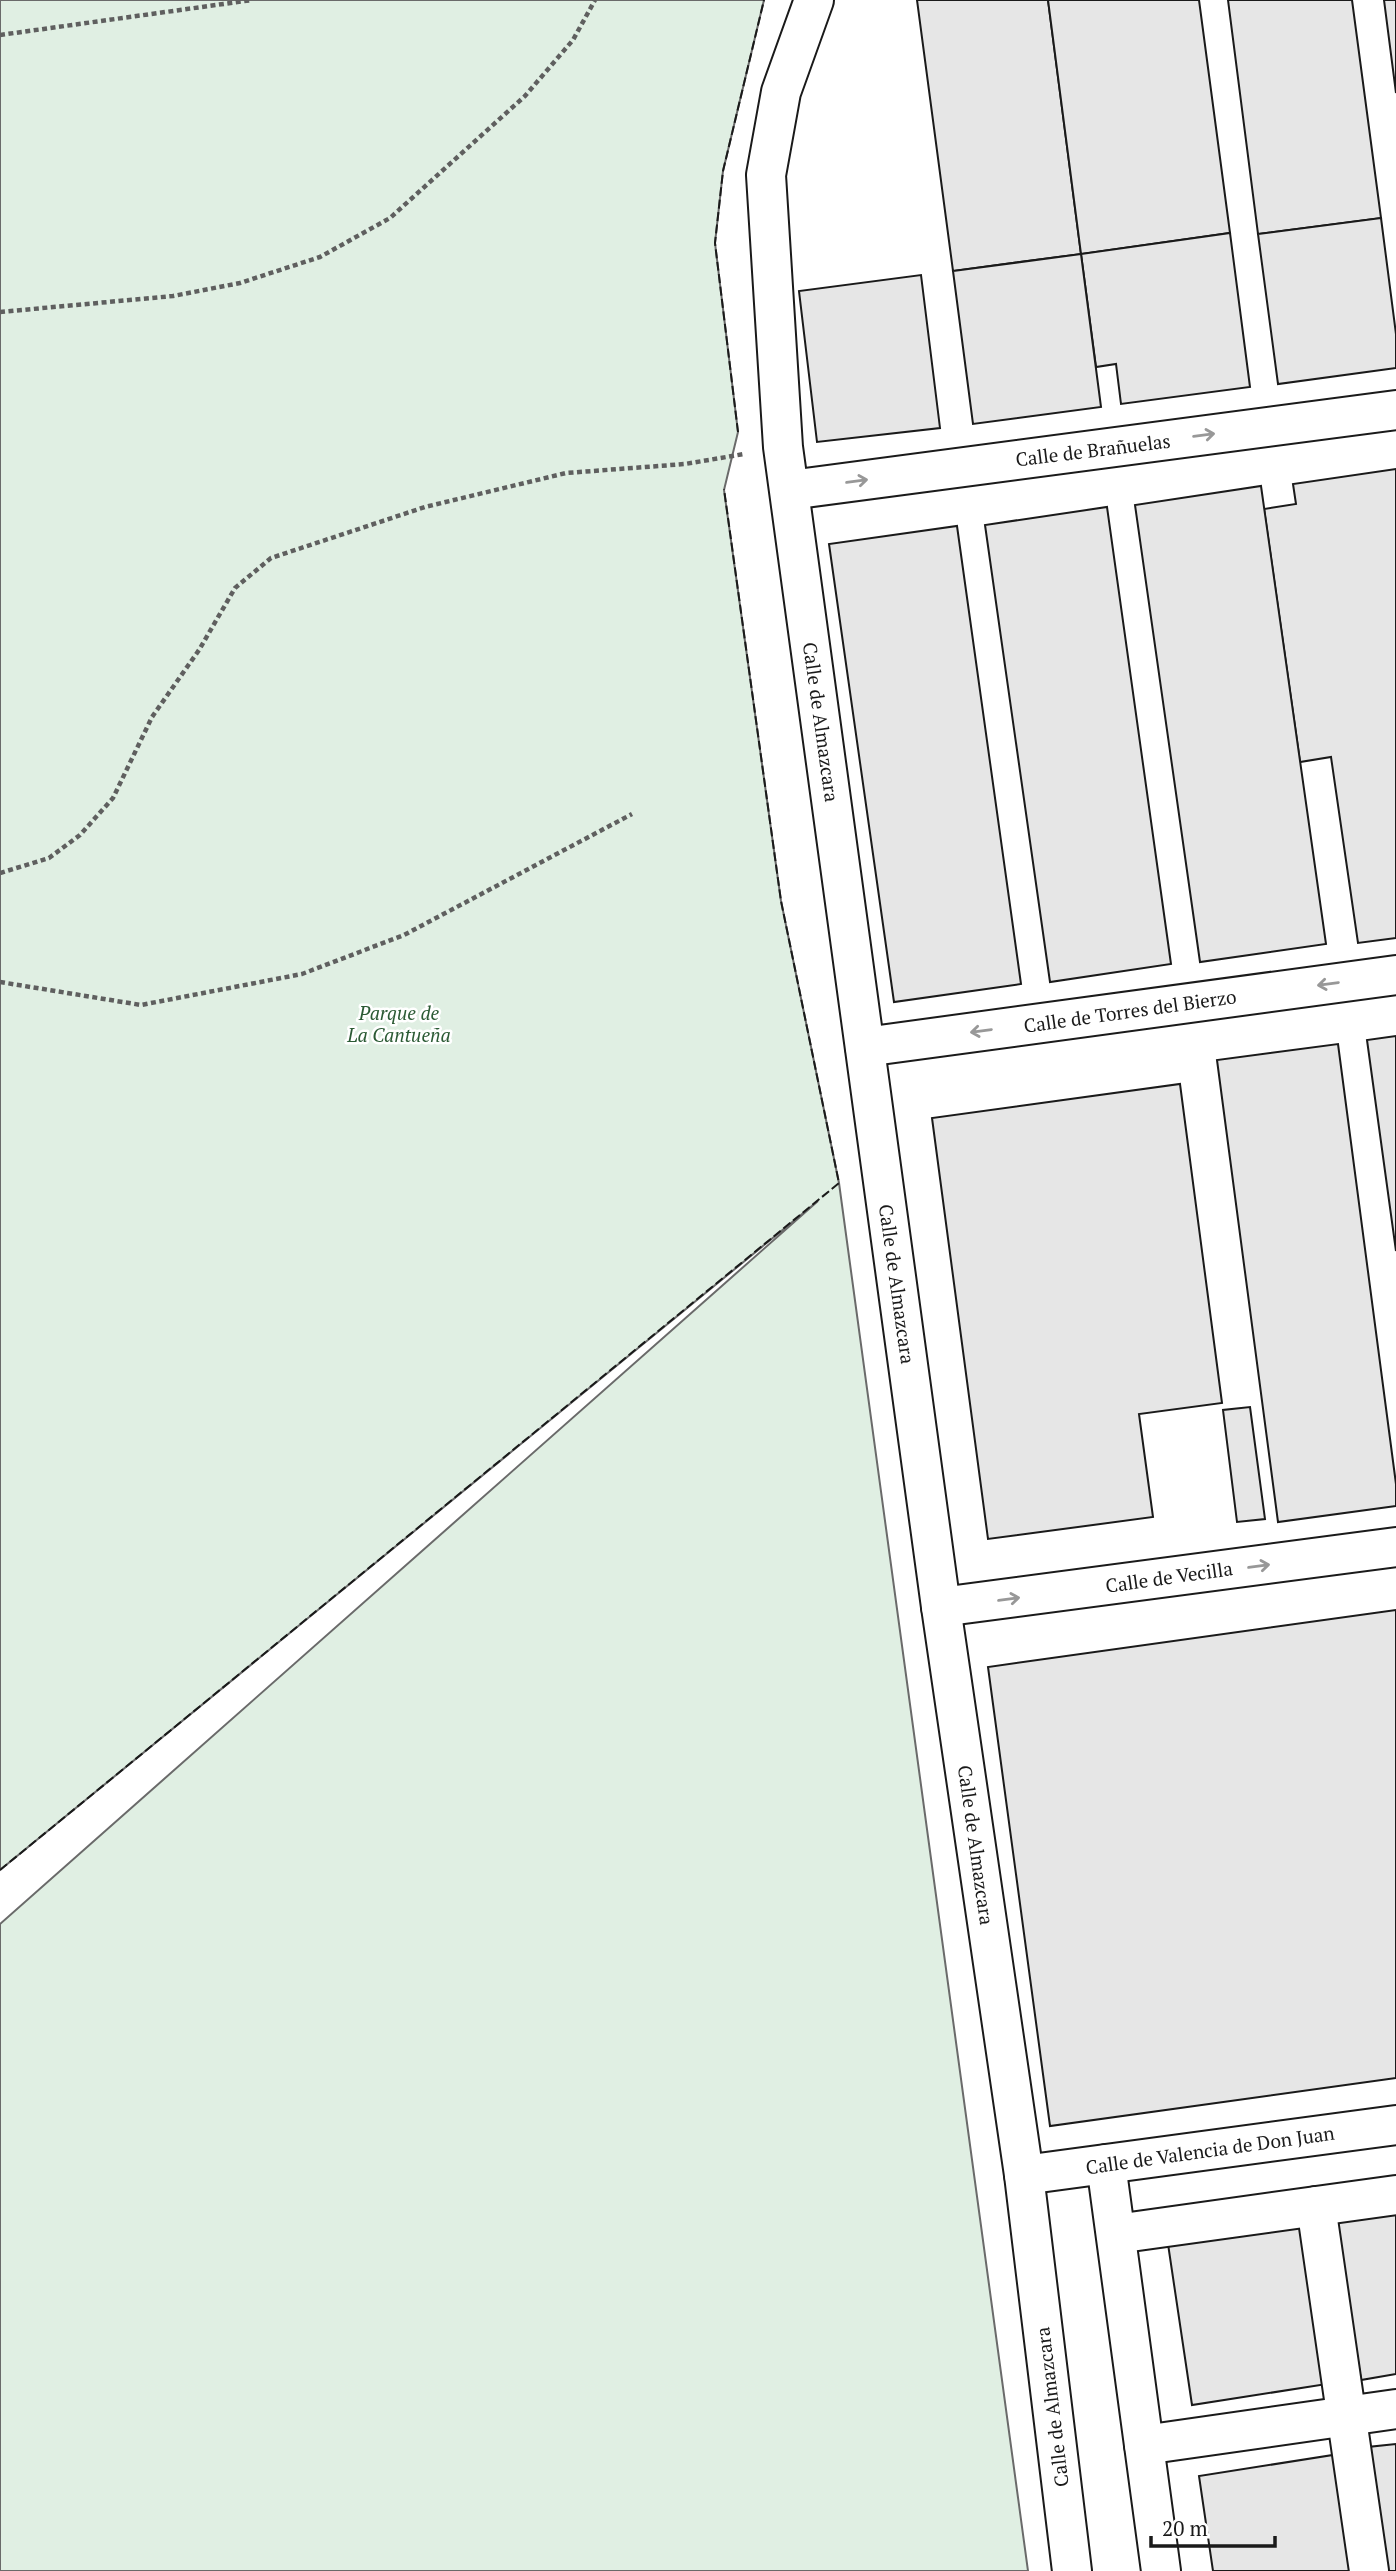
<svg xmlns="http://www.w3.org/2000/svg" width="1396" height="2571" font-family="'PT Serif',serif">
  <rect width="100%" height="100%" fill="#fff"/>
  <!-- green -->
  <polygon fill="#e0efe3" stroke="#6a6a6a" stroke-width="2" points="0,0 764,0 723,171 715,243 738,432 724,490 781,901 839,1183 1028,2571 0,2571 0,1924 818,1201 0,1870"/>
  <!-- building -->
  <g fill="#e6e6e6" stroke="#1a1a1a" stroke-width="2">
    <polygon points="917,0 1048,0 1081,254 953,271"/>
    <polygon points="1048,0 1199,0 1230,233 1081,254"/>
    <polygon points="1228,0 1352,0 1381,218 1258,234"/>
    <polygon points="1384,0 1396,0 1396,93"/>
    <polygon points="1381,218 1396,334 1396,368 1278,384 1258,234"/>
    <polygon points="1230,233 1250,387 1121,404 1116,364 1096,367 1081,254"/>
    <polygon points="1081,254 1101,407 973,424 953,271"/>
    <polygon points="921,275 940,428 817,442 799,291"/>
    <polygon points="1396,469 1396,938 1358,943 1331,757 1300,762 1264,509 1296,504 1293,484"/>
    <polygon points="1261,486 1326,944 1200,962 1135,505"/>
    <polygon points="1107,507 1171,964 1050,982 985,525"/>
    <polygon points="957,526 1021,984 894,1002 829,544"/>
    <polygon points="1396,1036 1396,1251 1367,1040"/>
    <polygon points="1338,1044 1396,1484 1396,1506 1278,1522 1217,1060"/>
    <polygon points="1180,1084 1222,1403 1139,1414 1153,1517 988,1539 932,1118"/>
    <polygon points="1250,1407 1265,1519 1237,1522 1223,1410"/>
    <polygon points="1396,1610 1396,2078 1050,2126 988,1667"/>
    <polygon points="1396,2211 1396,2374 1361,2380 1336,2220"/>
    <polygon points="1303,2224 1327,2384 1192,2405 1168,2244"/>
    <polygon points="1396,2444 1396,2571 1385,2571 1368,2447"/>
    <polygon points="1333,2455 1350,2571 1213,2571 1199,2476"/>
  </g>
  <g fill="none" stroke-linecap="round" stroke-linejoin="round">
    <!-- minor casing -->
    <g stroke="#1a1a1a" stroke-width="42">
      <g id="minor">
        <polyline points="814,0 781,92 766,175 783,447 941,1607 1024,2175 1072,2571"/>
        <polyline points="790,490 1396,410"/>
        <polyline points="865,1047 1396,975"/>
        <polyline points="941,1607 1396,1547"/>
        <polyline points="1106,2164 1161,2571"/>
        <polyline points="1024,2175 1396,2125"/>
        <polyline points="1316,2206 1369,2571"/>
        <polyline points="1116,2234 1396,2195"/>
        <polyline points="1144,2445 1396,2409"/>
      </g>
    </g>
    <!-- path -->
    <g stroke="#5f5f5f" stroke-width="4.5" stroke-dasharray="5 3.5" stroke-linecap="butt">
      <polyline points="0,35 252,0"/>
      <polyline points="0,312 173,296 240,283 320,257 390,218 525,96 573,40 595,0"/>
      <polyline points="0,873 49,858 80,835 113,798 152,717 199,650 235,588 271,558 425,507 566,473 685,464 744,454"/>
      <polyline points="0,982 141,1005 302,974 404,935 632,814"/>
    </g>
    <!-- minor -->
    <use href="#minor" stroke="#fff" stroke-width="38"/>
    <!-- fence -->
    <g stroke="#1a1a1a" stroke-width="2" stroke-dasharray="9 3.5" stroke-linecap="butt">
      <polyline points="738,432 715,243 723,171 764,0"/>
      <polyline points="0,1870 839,1183 781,901 724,489"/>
    </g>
  </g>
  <!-- one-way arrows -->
  <defs><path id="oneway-shaft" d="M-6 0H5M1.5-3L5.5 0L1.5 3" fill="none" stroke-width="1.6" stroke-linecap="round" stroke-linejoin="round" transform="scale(1.75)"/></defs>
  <g stroke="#989898">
    <use href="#oneway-shaft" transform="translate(1204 435) rotate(-7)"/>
    <use href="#oneway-shaft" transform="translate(857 481) rotate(-8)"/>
    <use href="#oneway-shaft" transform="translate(1328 984) rotate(172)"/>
    <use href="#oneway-shaft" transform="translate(981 1031) rotate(172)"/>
    <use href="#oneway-shaft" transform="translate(1259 1566) rotate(-8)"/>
    <use href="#oneway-shaft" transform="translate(1009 1599) rotate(-8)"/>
  </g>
  <g text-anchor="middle" stroke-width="5" stroke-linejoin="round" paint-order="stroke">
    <!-- street labels -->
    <g font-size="19" fill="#1a1a1a" stroke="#fff">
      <text transform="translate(1093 450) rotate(-7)" y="7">Calle de Brañuelas</text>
      <text transform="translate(821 722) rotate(82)" y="7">Calle de Almazcara</text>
      <text transform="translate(1130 1011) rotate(-8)" y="7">Calle de Torres del Bierzo</text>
      <text transform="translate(897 1284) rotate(82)" y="7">Calle de Almazcara</text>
      <text transform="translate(1169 1577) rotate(-8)" y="7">Calle de Vecilla</text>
      <text transform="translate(976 1845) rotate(82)" y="7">Calle de Almazcara</text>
      <text transform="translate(1210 2150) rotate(-8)" y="7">Calle de Valencia de Don Juan</text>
      <text transform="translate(1052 2407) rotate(-97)" y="7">Calle de Almazcara</text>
    </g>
    <!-- park labels -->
    <g font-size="19" font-style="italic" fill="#2b5a34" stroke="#fff">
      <text x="399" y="1020">Parque de<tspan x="399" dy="22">La Cantueña</tspan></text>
    </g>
  </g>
  <!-- scale -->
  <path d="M1151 2536v10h124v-10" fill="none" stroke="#1a1a1a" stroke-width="3.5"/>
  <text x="1162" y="2536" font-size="21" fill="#1a1a1a" stroke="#ffffff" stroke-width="5" paint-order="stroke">20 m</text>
</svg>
